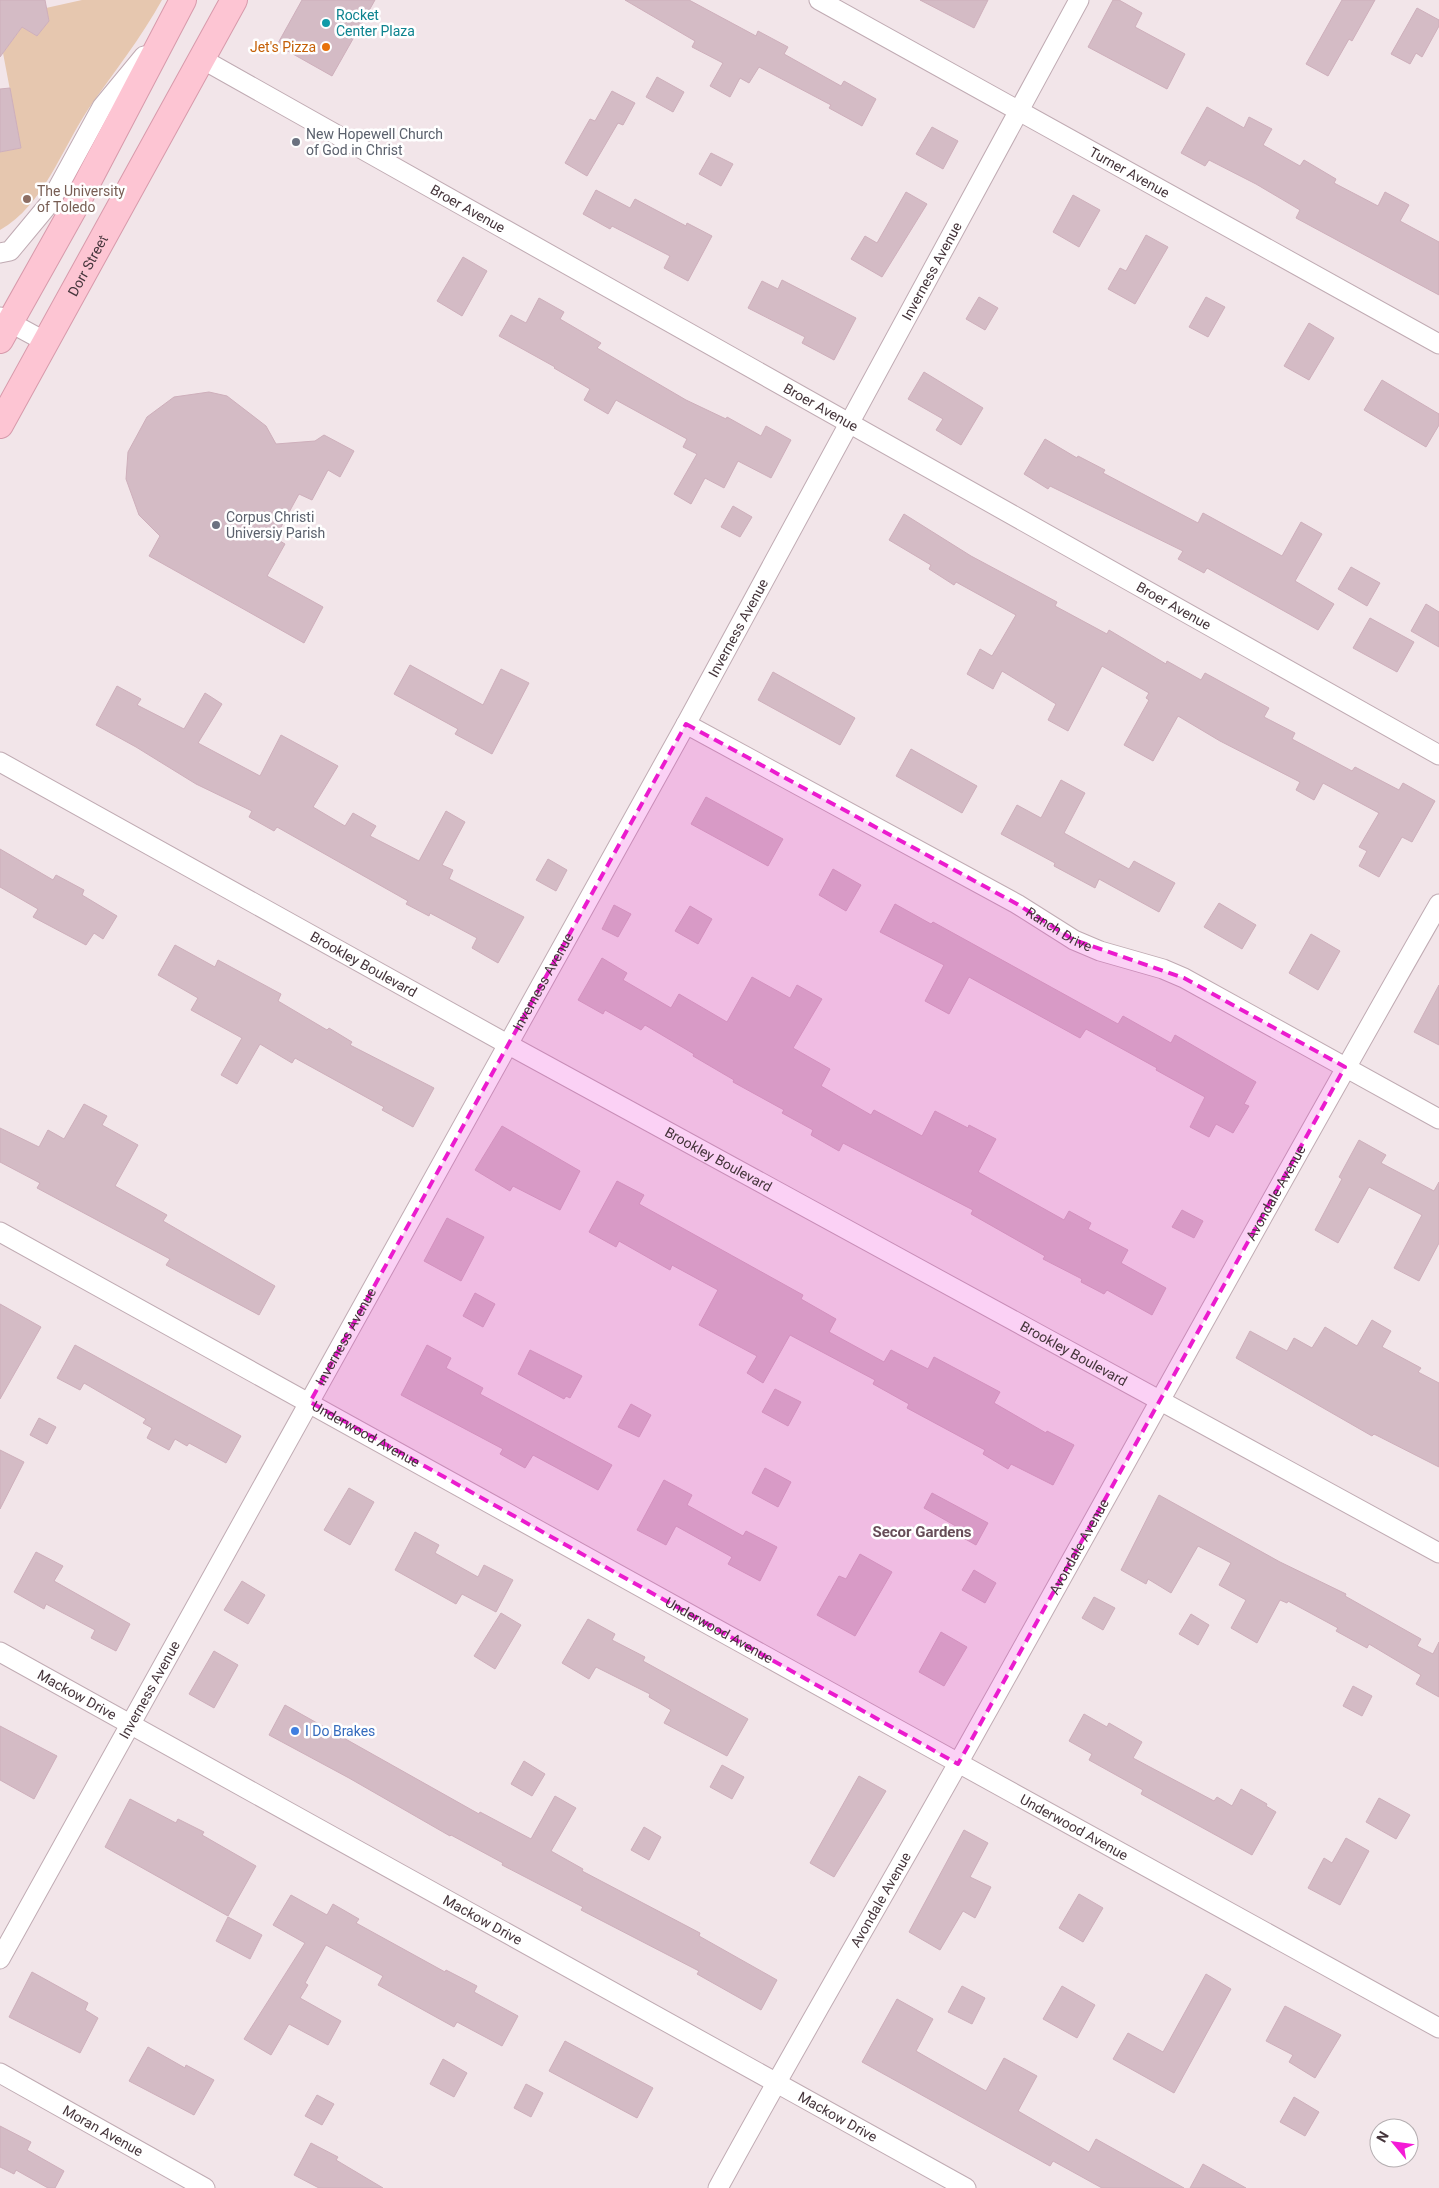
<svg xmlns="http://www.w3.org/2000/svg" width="1439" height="2188" font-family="Roboto,sans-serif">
  <rect width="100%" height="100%" fill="#f2e5e9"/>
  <!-- green -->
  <path fill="#e6c7af" d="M82 0H162C141 38 114 72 89 108 62 148 44 205 0 230V152L21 148 3 53 22 27 37 36 49 21 46 8Z"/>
  <!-- building -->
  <g fill="#d4bbc5" stroke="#ceafbb">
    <polygon points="0,0 45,0 49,21 37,36 22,27 0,57"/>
    <polygon points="302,0 375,0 332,76 277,45"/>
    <polygon points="625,0 689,0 756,36 758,31 788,47 784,54 841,86 844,81 876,99 862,126 829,108 831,105 759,67 749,83 740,78 730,97 710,86 723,63 692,47 695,41"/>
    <polygon points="920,0 988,0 974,28"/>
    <polygon points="1113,0 1119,0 1142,13 1135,27 1185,54 1167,89 1088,47"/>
    <polygon points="1342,0 1375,0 1352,41 1349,39 1328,76 1306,64"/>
    <polygon points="1417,8 1439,20 1439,26 1422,57 1416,53 1410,64 1391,54"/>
    <polygon points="657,77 684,92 673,112 646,97"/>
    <polygon points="10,88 21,148 0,152 0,89"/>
    <polygon points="612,91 635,103 623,125 618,123 587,176 565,163 590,119 595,121"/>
    <polygon points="1207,107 1244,128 1249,117 1272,129 1263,145 1300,166 1304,160 1336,179 1334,183 1378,206 1385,192 1409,205 1400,221 1439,242 1439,295 1296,218 1300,210 1256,184 1209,160 1205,166 1181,153"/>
    <polygon points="932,127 958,141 943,169 916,154"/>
    <polygon points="711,153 733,164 721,186 699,174"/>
    <polygon points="596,190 630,208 635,199 686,226 687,223 712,236 688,281 664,268 670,256 612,226 610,229 583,214"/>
    <polygon points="906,192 927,204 882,277 851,259 865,236 877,243"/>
    <polygon points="1073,195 1100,210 1079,247 1053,232"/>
    <polygon points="1146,235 1168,247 1135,304 1108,289 1120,268 1126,271"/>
    <polygon points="463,257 487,271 462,316 437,301"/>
    <polygon points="782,280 856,318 834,360 802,343 805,337 748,308 762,281 778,289"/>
    <polygon points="979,297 998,308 985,330 966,319"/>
    <polygon points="1206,297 1225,307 1208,337 1189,327"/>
    <polygon points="539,298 564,312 560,319 601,343 597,348 686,400 726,419 727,417 761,436 766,426 791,440 771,478 738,461 724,488 705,478 691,504 674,494 697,454 683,447 687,439 616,400 608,414 584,400 590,389 554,368 555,367 499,336 511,315 526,323"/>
    <polygon points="1309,323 1334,338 1309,380 1284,366"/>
    <polygon points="924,372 983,408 961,445 936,430 943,419 908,399"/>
    <polygon points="1382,380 1439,414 1439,425 1426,447 1364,410"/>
    <polygon points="209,392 227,396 266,426 276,444 315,441 324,435 354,451 340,477 328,470 312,500 299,494 275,538 285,544 267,576 323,607 304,643 149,556 160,536 139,515 126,479 128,452 147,417 174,397"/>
    <polygon points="1045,439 1077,458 1078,456 1105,470 1103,473 1198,523 1203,513 1282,556 1301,522 1322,534 1295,581 1334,604 1318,630 1207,568 1204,573 1178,559 1183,551 1050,486 1048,489 1024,474"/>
    <polygon points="733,506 752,517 740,537 721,527"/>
    <polygon points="904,514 971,556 1057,602 1055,606 1107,634 1109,630 1166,664 1167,661 1201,680 1205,673 1269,708 1264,717 1295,733 1292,739 1352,771 1355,767 1399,790 1403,783 1435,801 1412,842 1402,837 1379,877 1359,866 1367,851 1359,847 1379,813 1323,783 1314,800 1296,790 1300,782 1220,741 1178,716 1153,761 1124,745 1149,700 1146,698 1149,693 1102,666 1068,731 1048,720 1056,704 1002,671 993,689 967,674 980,649 992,656 1016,615 956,582 954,585 929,569 931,565 889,540"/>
    <polygon points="1351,567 1380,583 1367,606 1338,589"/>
    <polygon points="1426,604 1439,612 1439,647 1411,631"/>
    <polygon points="1370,618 1414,642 1397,672 1353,648"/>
    <polygon points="410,665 483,705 501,669 529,683 492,754 455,734 458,729 394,694"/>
    <polygon points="773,672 855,718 840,745 758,700"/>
    <polygon points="117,686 141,699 137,705 184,729 205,693 222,704 198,743 260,776 281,735 338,766 313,807 345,826 353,813 376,826 370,836 419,861 446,811 465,822 442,865 453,870 449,879 524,917 498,963 472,948 477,938 430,913 429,916 406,904 408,901 277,827 274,831 249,817 252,811 196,784 136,747 96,725"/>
    <polygon points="911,749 977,786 962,813 896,776"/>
    <polygon points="1061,780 1085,793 1064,833 1129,869 1134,861 1175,883 1159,912 1099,879 1095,888 1054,866 1055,863 1001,834 1017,805 1041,818"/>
    <polygon points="706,797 783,839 768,866 691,824"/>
    <polygon points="0,849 53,880 56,875 84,890 82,895 117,916 103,939 94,933 86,945 33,917 38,909 0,887"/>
    <polygon points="548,859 567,870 556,891 536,880"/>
    <polygon points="833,869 861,885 846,911 819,895"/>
    <polygon points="1219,903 1256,925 1242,949 1204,927"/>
    <polygon points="895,904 931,924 933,922 1118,1024 1123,1016 1171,1043 1175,1035 1256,1082 1244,1104 1249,1106 1233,1133 1216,1124 1209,1137 1190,1127 1205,1097 1156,1070 1157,1068 1086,1029 1080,1038 969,977 949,1014 925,1001 944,965 880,932"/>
    <polygon points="614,905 631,914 618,937 602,929"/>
    <polygon points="690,906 712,919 698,944 675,931"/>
    <polygon points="1311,934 1340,951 1318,990 1289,973"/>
    <polygon points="175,945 215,967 218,960 281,994 278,1001 327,1030 329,1028 352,1042 350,1045 434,1088 413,1127 382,1110 384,1107 295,1058 292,1063 260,1044 237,1084 221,1075 242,1038 191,1010 198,998 158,975"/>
    <polygon points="602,958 627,973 623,980 671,1008 679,994 727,1022 752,977 790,998 797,985 822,999 793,1048 830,1069 821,1086 871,1115 874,1110 922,1136 935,1111 968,1128 969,1125 996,1139 978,1172 1064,1220 1069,1211 1091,1223 1088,1229 1128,1250 1121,1263 1166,1288 1152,1315 1107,1290 1104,1294 1081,1282 1082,1279 1043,1259 1045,1256 971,1214 973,1210 843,1143 839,1151 811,1135 813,1130 782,1113 784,1110 733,1082 734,1080 693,1056 694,1054 645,1025 641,1030 605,1010 603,1014 578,1000"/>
    <polygon points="1439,985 1439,1045 1414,1032"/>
    <polygon points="84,1104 107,1116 102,1125 138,1145 115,1186 167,1215 163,1221 275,1286 259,1315 166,1265 170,1259 37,1188 40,1183 0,1162 0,1128 39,1147 48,1130 64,1139"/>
    <polygon points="502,1126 580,1171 560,1210 513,1186 510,1191 475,1170"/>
    <polygon points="1359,1140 1386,1155 1381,1163 1434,1191 1439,1182 1439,1243 1419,1281 1394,1268 1422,1215 1369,1187 1338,1243 1315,1230 1342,1179 1339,1177"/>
    <polygon points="617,1181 644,1195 639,1204 803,1295 801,1299 836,1319 829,1332 884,1362 891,1350 928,1369 934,1357 1000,1392 994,1403 1046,1433 1047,1431 1074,1445 1053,1485 1011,1464 1008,1469 983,1454 985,1450 907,1408 909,1404 873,1384 875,1380 790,1335 763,1383 747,1373 757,1356 699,1325 718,1290 672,1265 670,1270 619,1241 616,1247 589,1232"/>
    <polygon points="1182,1210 1203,1221 1194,1238 1172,1227"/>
    <polygon points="447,1218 484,1237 461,1281 424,1261"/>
    <polygon points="475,1293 495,1304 483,1327 463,1316"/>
    <polygon points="0,1304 41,1327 0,1399"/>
    <polygon points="1372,1320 1391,1331 1382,1347 1421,1368 1418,1372 1439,1383 1439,1467 1374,1434 1372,1436 1236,1358 1250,1331 1287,1351 1294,1338 1312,1348 1325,1327 1357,1346"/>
    <polygon points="75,1345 241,1436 226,1463 189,1443 187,1446 175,1439 169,1450 147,1438 152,1428 143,1423 146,1419 84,1383 80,1390 57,1378"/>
    <polygon points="427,1345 451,1358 446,1368 483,1388 480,1394 612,1465 598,1490 533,1455 525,1468 500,1454 503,1449 401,1395"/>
    <polygon points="530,1350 582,1376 570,1398 566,1396 564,1399 518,1374"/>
    <polygon points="775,1389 801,1402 788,1426 762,1412"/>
    <polygon points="631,1404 651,1415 639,1437 618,1427"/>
    <polygon points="39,1418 56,1427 47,1444 30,1435"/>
    <polygon points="0,1450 24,1462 0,1509"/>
    <polygon points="765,1468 791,1482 778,1507 752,1493"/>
    <polygon points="664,1480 692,1495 687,1505 743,1536 746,1531 777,1547 760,1581 728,1564 732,1557 676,1526 666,1545 637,1530"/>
    <polygon points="349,1488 374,1502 350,1545 324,1530"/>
    <polygon points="932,1493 988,1523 976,1545 958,1535 961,1529 924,1508"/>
    <polygon points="1159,1495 1280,1562 1346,1594 1345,1596 1421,1639 1417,1646 1433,1654 1439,1642 1439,1697 1416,1684 1421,1675 1369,1644 1367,1648 1336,1631 1338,1628 1288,1601 1287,1603 1280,1600 1257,1643 1231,1628 1246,1600 1219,1585 1231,1563 1198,1546 1171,1593 1148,1579 1146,1584 1121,1570"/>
    <polygon points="415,1532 439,1545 435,1553 478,1577 484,1565 513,1580 496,1612 462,1594 456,1604 395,1570"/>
    <polygon points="36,1552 63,1566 54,1581 130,1624 116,1651 91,1638 95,1630 46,1604 44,1609 14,1592"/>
    <polygon points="860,1554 892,1572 855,1636 817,1615 839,1576 846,1579"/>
    <polygon points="974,1570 996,1583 985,1603 962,1590"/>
    <polygon points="242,1581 265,1595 248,1624 224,1610"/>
    <polygon points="1094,1597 1115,1608 1103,1630 1082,1618"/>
    <polygon points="501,1613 521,1625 495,1669 474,1656"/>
    <polygon points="1191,1614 1209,1625 1198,1645 1179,1634"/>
    <polygon points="588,1619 615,1634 612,1640 645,1657 643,1661 748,1719 727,1756 664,1723 671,1710 649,1697 650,1694 596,1667 589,1679 562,1663"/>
    <polygon points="941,1632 967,1647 944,1686 919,1672"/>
    <polygon points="214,1651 238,1665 214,1708 189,1694"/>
    <polygon points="1353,1686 1372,1696 1362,1716 1343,1706"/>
    <polygon points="285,1705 479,1814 480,1812 531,1839 555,1796 576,1808 551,1851 583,1869 582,1871 700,1933 699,1936 777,1980 761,2010 697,1974 699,1971 581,1910 583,1907 502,1865 503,1863 451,1835 450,1836 349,1778 269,1735"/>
    <polygon points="1084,1714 1107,1727 1109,1723 1142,1742 1133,1758 1214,1801 1217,1797 1232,1806 1241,1789 1267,1804 1266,1806 1276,1812 1252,1855 1141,1794 1143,1790 1089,1760 1092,1754 1069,1741"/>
    <polygon points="0,1726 57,1756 34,1799 0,1780"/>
    <polygon points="524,1761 545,1774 532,1796 511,1784"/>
    <polygon points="722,1765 744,1777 732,1799 710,1787"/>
    <polygon points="859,1776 886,1791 834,1877 810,1863"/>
    <polygon points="1379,1798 1410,1815 1396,1839 1366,1822"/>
    <polygon points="130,1799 176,1823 178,1819 204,1832 202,1835 256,1866 228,1916 105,1847"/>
    <polygon points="644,1827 661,1837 649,1860 631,1850"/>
    <polygon points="964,1830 988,1843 970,1877 991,1887 975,1918 963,1911 940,1950 909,1932"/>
    <polygon points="1346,1838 1369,1851 1340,1905 1308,1888 1324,1858 1332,1863"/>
    <polygon points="1079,1894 1103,1908 1083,1942 1059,1928"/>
    <polygon points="291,1895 327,1915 333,1904 359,1919 356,1923 445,1972 446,1970 477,1986 474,1992 518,2016 502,2046 457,2022 454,2027 378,1985 383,1976 326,1945 305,1983 308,1985 300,1998 341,2021 328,2045 289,2024 271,2055 244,2039 305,1943 273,1925"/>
    <polygon points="228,1917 262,1935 250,1959 216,1941"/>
    <polygon points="32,1972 88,2003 85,2010 98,2018 80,2053 9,2017"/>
    <polygon points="1206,1974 1231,1989 1174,2093 1113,2059 1128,2033 1163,2052"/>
    <polygon points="962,1986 985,1998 972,2024 948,2012"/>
    <polygon points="1062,1986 1095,2005 1077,2038 1043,2019"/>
    <polygon points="897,1999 933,2019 916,2051 986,2091 1004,2058 1037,2076 1018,2111 1089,2152 1096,2139 1184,2188 1102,2188 1053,2161 1050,2166 862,2062"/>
    <polygon points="1285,2006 1341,2035 1315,2078 1289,2062 1293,2055 1266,2041"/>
    <polygon points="565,2041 653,2088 637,2118 549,2071"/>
    <polygon points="148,2047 185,2068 186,2065 214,2080 194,2115 129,2081"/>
    <polygon points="443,2059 467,2073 454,2097 430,2084"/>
    <polygon points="526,2084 543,2093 531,2117 514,2108"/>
    <polygon points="317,2095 334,2104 322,2125 305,2116"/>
    <polygon points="1294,2097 1319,2112 1305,2136 1280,2122"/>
    <polygon points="0,2126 31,2142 27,2150 64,2171 55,2188 48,2188 16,2170 14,2174 0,2167"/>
    <polygon points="311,2143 338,2157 336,2160 383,2188 319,2188 294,2175"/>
    <polygon points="1203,2164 1246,2188 1190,2188"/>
  </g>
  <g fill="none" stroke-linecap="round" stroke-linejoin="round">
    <!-- minor casing -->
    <g stroke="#c0abb3" stroke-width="21">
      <g id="minor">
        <path id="s1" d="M819 0 1439 344"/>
        <path id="s2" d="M202 59 1439 755"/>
        <polyline points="0,253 10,251 49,204 102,107 144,56"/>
        <polyline points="0,317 46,342"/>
        <path id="s3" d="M686 724 1017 904 1074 940 1100 951 1163 969 1184 978 1439 1119"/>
        <path id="s4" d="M0 762 509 1045 1439 1553"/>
        <path id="s5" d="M0 1232C481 1496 958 1765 1439 2028"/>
        <path id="s6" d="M0 1652 966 2188"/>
        <path id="s7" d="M0 1959 686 724 1079 0"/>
        <path id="s8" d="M0 2073 205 2188"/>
        <path id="s9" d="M718 2188C803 2032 894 1879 980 1724 1133 1451 1283 1176 1439 904"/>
      </g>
    </g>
    <!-- secondary casing -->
    <g stroke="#d79aab" stroke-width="28">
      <g id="secondary">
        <polyline points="0,340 74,208 183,0"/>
        <path id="s10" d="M0 425 234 0"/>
      </g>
    </g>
    <!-- minor -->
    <use href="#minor" stroke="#fff" stroke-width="19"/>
    <!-- secondary -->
    <use href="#secondary" stroke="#fdc5d3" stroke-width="26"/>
  </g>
  <!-- marked area -->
  <path fill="#eb1bce" fill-opacity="0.2" stroke="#eb1bce" stroke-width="4" stroke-dasharray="10 6" stroke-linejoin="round" d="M686 724 1017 904 1074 940 1184 978 1345 1067 958 1764 310 1402Z"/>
  <!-- markers -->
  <circle fill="#0f9aa8" stroke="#fff" stroke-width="2" cx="326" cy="23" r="5"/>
  <circle fill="#e8710a" stroke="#fff" stroke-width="2" cx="326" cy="47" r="5"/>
  <g fill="#6b7280" stroke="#fff" stroke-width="2">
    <circle cx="296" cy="142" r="5"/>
    <circle cx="216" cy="525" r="5"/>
  </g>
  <circle fill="#8d6e63" stroke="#fff" stroke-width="2" cx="27" cy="199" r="5"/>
  <circle fill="#3f7fe0" stroke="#fff" stroke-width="2" cx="295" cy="1731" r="5"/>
  <g text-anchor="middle" stroke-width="5" stroke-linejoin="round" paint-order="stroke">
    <!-- culture labels -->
    <g font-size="14" fill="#0d838f" stroke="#fff" text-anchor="start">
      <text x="336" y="20">Rocket<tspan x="336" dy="16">Center Plaza</tspan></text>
    </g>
    <!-- food labels -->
    <g font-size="14" fill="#c56008" stroke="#fff" text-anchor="end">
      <text x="316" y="52">Jet's Pizza</text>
    </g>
    <!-- worship labels -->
    <g font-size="14" fill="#5b616d" stroke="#fff" text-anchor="start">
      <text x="306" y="139">New Hopewell Church<tspan x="306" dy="16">of God in Christ</tspan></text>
      <text x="226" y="522">Corpus Christi<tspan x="226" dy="16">Universiy Parish</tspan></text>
    </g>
    <!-- street labels -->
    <g font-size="14" fill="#45353b" stroke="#fff">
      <text dy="5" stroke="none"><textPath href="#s1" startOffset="355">Turner Avenue</textPath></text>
      <text dy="5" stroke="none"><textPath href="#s2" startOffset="305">Broer Avenue</textPath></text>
      <text dy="5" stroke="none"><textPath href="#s10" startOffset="182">Dorr Street</textPath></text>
      <text dy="5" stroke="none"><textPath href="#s7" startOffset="1928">Inverness Avenue</textPath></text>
      <text dy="5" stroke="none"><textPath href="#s2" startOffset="710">Broer Avenue</textPath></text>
      <text dy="5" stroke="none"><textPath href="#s2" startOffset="1115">Broer Avenue</textPath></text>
      <text dy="5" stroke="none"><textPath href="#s7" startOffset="1522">Inverness Avenue</textPath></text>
      <text dy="5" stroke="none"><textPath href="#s3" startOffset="426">Ranch Drive</textPath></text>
      <text dy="5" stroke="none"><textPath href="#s4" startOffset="416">Brookley Boulevard</textPath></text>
      <text dy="5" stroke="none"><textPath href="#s7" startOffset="1118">Inverness Avenue</textPath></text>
      <text dy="5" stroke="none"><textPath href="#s4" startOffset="821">Brookley Boulevard</textPath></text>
      <text dy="5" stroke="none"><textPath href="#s9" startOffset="1141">Avondale Avenue</textPath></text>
      <text dy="5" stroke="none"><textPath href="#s7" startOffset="712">Inverness Avenue</textPath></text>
      <text dy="5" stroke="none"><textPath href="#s4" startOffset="1226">Brookley Boulevard</textPath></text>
      <text dy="5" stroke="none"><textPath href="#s5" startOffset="418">Underwood Avenue</textPath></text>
      <text dy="5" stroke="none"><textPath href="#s9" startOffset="736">Avondale Avenue</textPath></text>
      <text dy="5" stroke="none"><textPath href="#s5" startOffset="822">Underwood Avenue</textPath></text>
      <text dy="5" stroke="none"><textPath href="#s7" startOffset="308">Inverness Avenue</textPath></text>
      <text dy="5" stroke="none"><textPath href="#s6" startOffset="88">Mackow Drive</textPath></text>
      <text dy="5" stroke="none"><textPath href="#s5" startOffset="1228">Underwood Avenue</textPath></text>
      <text dy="5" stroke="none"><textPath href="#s9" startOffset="331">Avondale Avenue</textPath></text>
      <text dy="5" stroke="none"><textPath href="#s6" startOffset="552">Mackow Drive</textPath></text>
      <text dy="5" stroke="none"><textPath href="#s6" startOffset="958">Mackow Drive</textPath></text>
      <text dy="5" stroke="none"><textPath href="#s8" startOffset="118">Moran Avenue</textPath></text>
    </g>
    <!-- education labels -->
    <g font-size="14" fill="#785e54" stroke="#fff" text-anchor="start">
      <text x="37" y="196">The University<tspan x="37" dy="16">of Toledo</tspan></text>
    </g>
    <!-- shop labels -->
    <g font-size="14" fill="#366cbe" stroke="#fff" text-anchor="start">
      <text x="305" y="1736">I Do Brakes</text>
    </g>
    <!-- neighbourhood labels -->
    <g font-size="15" font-weight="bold" fill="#674d58" stroke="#fff">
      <text x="922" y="1537">Secor Gardens</text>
    </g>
  </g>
  <!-- north arrow -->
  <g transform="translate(1394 2143) rotate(299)"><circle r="24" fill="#ffffff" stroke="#b5aeb1"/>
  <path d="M0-4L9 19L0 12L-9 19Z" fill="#f41ad6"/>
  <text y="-8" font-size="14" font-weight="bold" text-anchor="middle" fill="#45353b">N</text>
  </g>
</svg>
